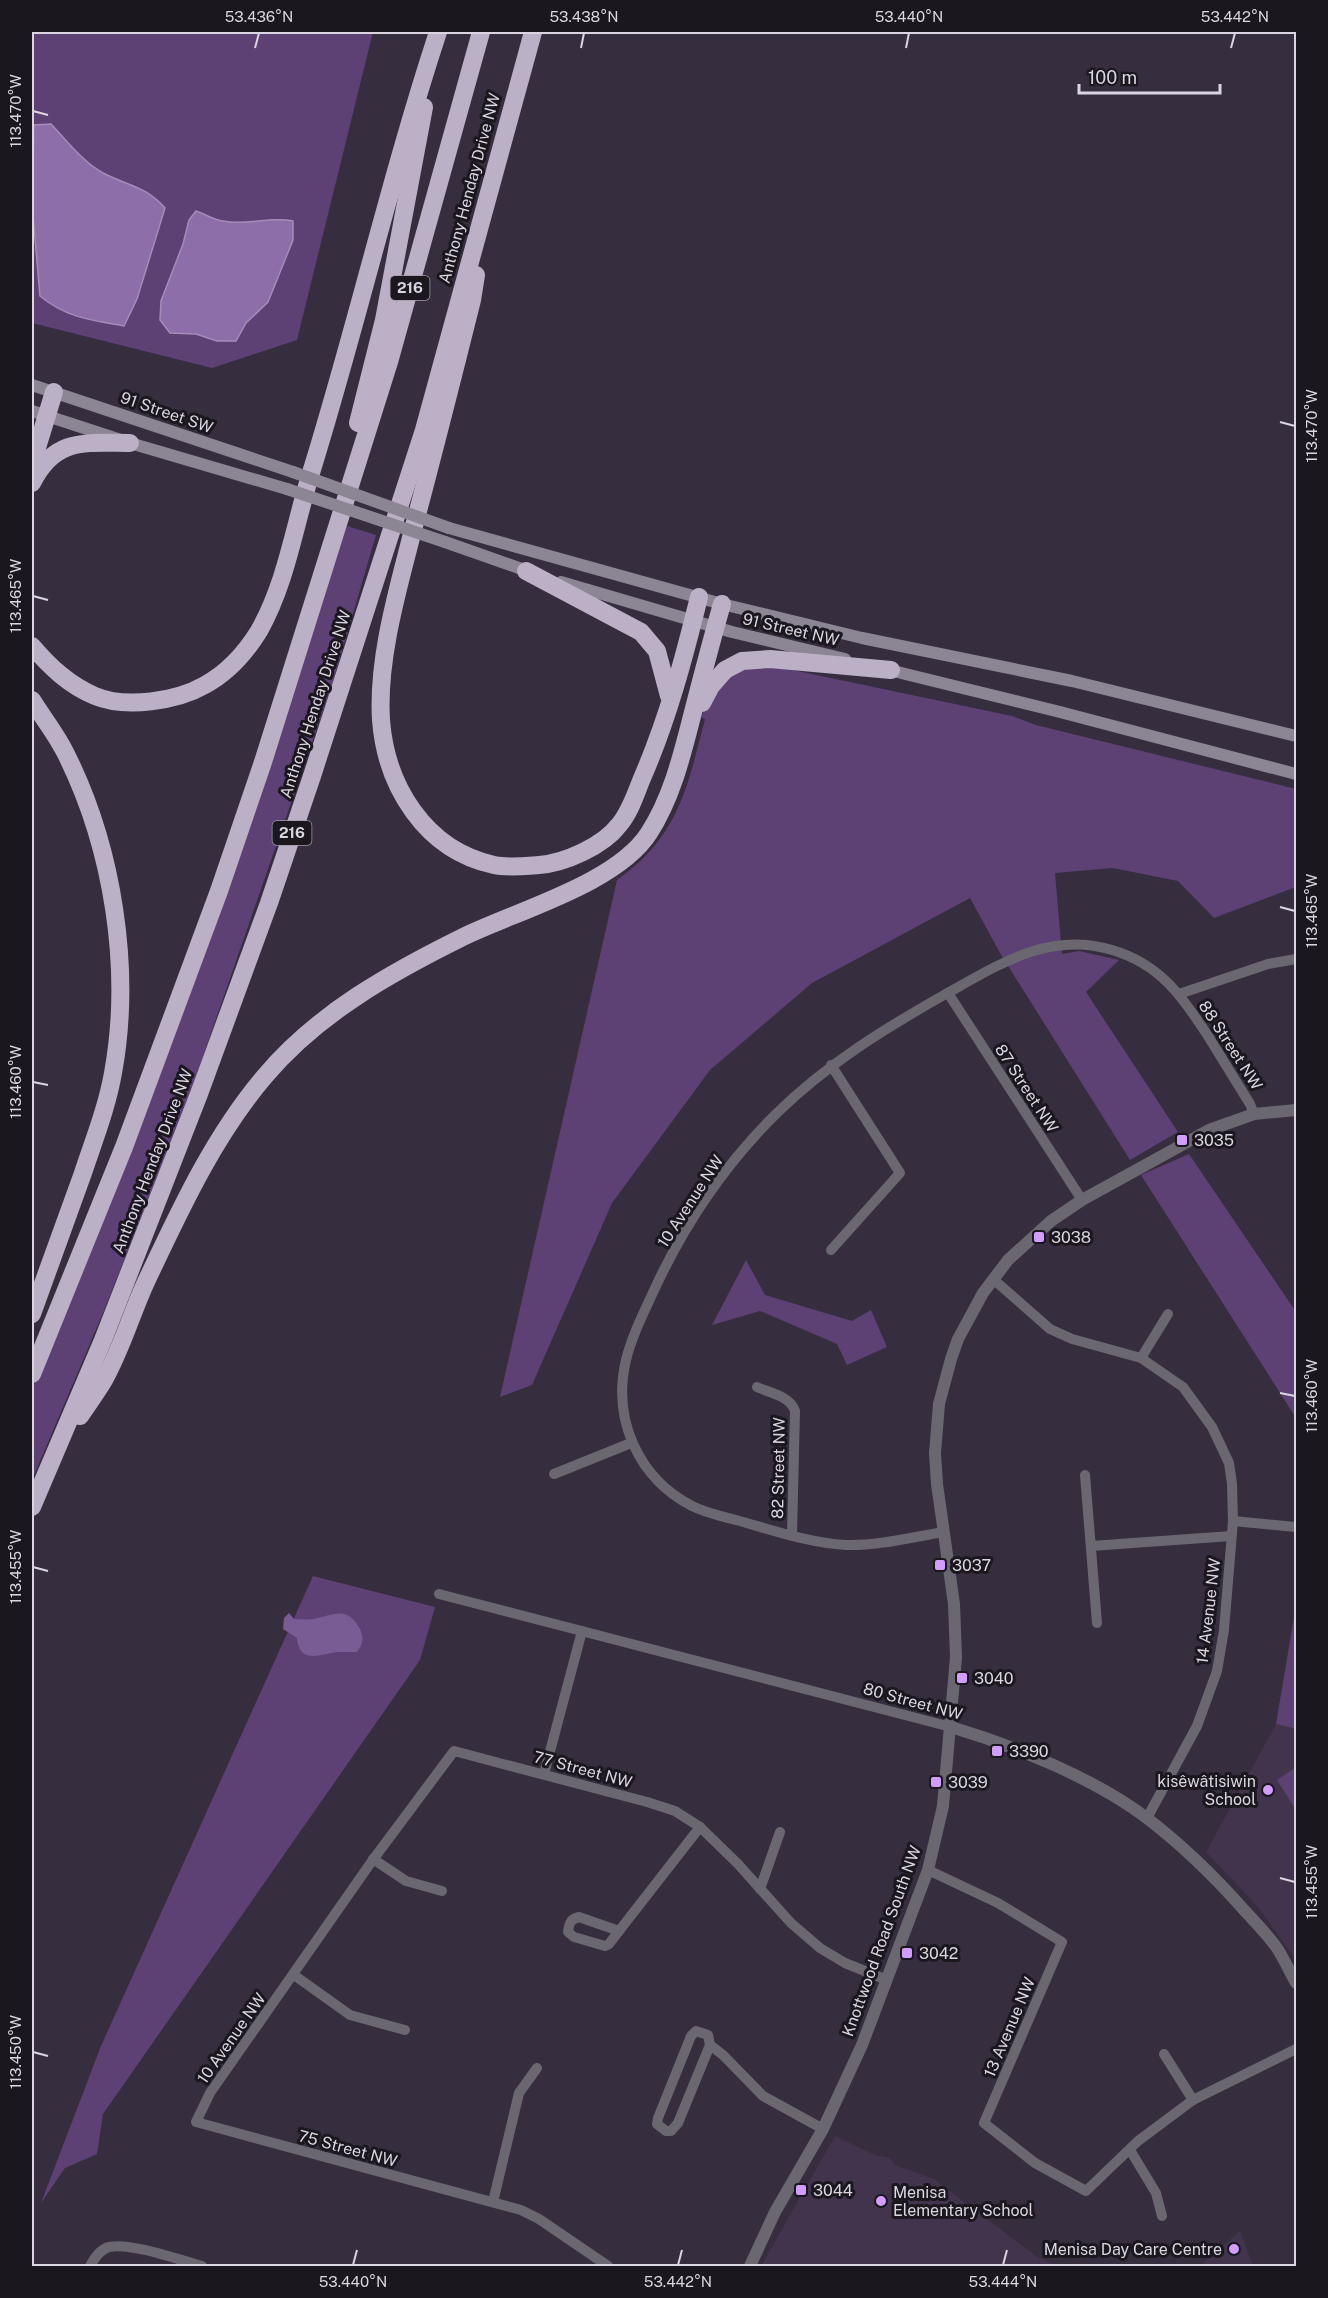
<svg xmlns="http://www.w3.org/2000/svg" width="1328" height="2298" font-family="'Public Sans',sans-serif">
  <rect width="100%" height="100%" fill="#362d3e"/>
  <!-- built -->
  <g fill="#41344c">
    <polygon points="1276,1724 1296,1729 1296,1960 1258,1907 1206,1852"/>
    <polygon points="835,2136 875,2155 890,2158 895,2165 934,2179 1036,2256 1056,2266 761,2266"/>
    <polygon points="1240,2231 1253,2266 1200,2266"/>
  </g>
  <!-- green -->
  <g fill="#5d4175">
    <polygon points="32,32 373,32 297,340 212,368 32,323"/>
    <polygon points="347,526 376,535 333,682 186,1105 103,1313 32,1480 32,1389 72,1296"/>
    <path d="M751 667 783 668 1012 716 1036 725 1296 789V887L1214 918 1178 881 1113 868 1055 873 1062 954 1079 951 1119 960 1086 992 1178 1132 1130 1160 1000 953 970 898 812 983 710 1070 612 1203 532 1385 500 1397 617 880C679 836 687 788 705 719L701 717 709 700 728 676Z"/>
    <polygon points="1189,1154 1296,1312 1296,1418 1141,1175"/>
    <polygon points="746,1260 765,1295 852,1321 871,1310 887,1347 847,1365 837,1344 760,1311 712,1325"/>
    <polygon points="313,1576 435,1607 420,1660 103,2114 97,2154 65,2168 41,2203 101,2046"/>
    <polygon points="1296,1605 1296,1729 1276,1724"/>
    <polygon points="1296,1767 1296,1810 1277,1780"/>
  </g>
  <!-- forest -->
  <path fill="#7a5c94" d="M289 1613 294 1619C300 1619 307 1620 313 1619 334 1615 347 1605 360 1629 364 1638 363 1644 357 1652 351 1652 344 1652 338 1652 319 1654 300 1665 297 1638L283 1629 284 1618Z"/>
  <!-- water -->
  <g fill="#8d6ea8" stroke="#a48db9" stroke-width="1.5">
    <path d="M51 124C67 141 83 162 103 173 128 186 146 186 165 208L137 299 124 326C91 320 67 318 40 296L32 204 34 125Z"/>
    <path d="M196 211C205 214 214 220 223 221 246 226 270 216 293 221V240L268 302 246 323 236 341H217L196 334 170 333 160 320 161 301 183 244 189 220Z"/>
  </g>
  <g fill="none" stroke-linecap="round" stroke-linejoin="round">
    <!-- minor -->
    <g stroke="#6b6770" stroke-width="10">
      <polyline points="948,993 1082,1200"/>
      <polyline points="1179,994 1268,964 1296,959"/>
      <polyline points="831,1065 900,1173 831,1250"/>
      <polyline points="993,1279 1050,1329 1072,1339 1141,1358 1183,1387 1212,1427 1229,1463 1232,1484 1233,1521 1224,1630 1217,1671 1197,1726 1147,1818"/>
      <polyline points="1141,1358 1168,1314"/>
      <path d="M757 1387C770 1393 790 1396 795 1411L792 1535"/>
      <polyline points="554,1474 631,1443"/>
      <polyline points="1085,1475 1097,1623"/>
      <polyline points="1233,1521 1295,1527"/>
      <path d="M944 1532C912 1537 878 1546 846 1545 809 1543 772 1530 736 1520 721 1516 706 1513 692 1506 638 1478 612 1419 626 1360 632 1335 645 1310 656 1286 686 1222 726 1163 777 1113 827 1064 884 1029 944 995 998 965 1048 931 1112 950 1160 964 1182 996 1208 1036 1222 1059 1236 1081 1250 1104L1254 1114"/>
      <polyline points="1091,1546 1231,1536"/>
      <polyline points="439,1594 951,1727"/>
      <polyline points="544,1774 582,1631"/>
      <polyline points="373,1859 406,1881 442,1891"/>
      <polyline points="928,1870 998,1903 1062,1942 984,2123 1035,2163 1086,2191 1138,2141 1193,2100 1296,2049"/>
      <polyline points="760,1889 780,1832"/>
      <path d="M579 1917 619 1931 609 1944 605 1946 574 1937 568 1932C569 1924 570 1919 579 1917Z"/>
      <polyline points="619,1931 700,1827"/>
      <polyline points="294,1975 350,2015 405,2030"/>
      <polygon points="696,2031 708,2035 710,2045 678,2123 671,2131 666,2131 657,2124 658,2118 691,2036"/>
      <polyline points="710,2045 723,2055 763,2096 823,2129"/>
      <polyline points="1164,2054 1193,2100"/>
      <polyline points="1130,2150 1156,2193 1162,2216"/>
      <polyline points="493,2202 519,2093 537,2068"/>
      <path d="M90 2266C94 2259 100 2249 109 2247 130 2242 180 2260 202 2266"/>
      <polyline points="608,2266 539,2219 521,2210 196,2122 210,2093 372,1861 454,1751 647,1802 675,1811 700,1827 738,1864 791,1923 820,1948 845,1963 887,1980"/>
    </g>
    <!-- tertiary -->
    <g stroke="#6b6770" stroke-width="12">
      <path d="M951 1727C1015 1746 1096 1779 1148 1819 1183 1846 1215 1877 1244 1910 1255 1922 1267 1934 1277 1948 1284 1959 1290 1972 1296 1983"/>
      <polyline points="750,2266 775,2212 823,2129 862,2045 928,1870 943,1806 956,1657 954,1604 937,1484 935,1453 939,1404 951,1359 958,1339 983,1293 1008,1260 1051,1221 1082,1200 1209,1130 1254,1114 1296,1110"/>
    </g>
    <!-- secondary -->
    <g stroke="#8c8593" stroke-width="12">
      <polyline points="32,385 293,472"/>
      <polyline points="32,411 130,443 287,489"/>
      <polyline points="449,528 722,604 862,638 1072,681 1296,736"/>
      <polyline points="445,542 533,573"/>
      <polyline points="561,582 732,632 845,659"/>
      <polyline points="885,669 1060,712 1296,774"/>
    </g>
    <!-- motorway -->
    <g stroke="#bbb0c6" stroke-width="18">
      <path d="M476 275 472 300C453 376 434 451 414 526 399 586 377 657 381 720 386 786 425 850 494 865 508 868 525 866 539 865 565 863 603 846 619 825 631 811 636 792 643 776 668 718 684 658 699 597"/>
      <polyline points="358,423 384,320 424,107"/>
      <polyline points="32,464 54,392"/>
      <path d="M32 483C55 437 85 443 130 443"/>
      <polyline points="526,571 641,632 657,651 669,696"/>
      <path d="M32 646C50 667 69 685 95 696 126 709 177 701 205 685 227 673 246 652 259 631 286 583 294 528 310 476 356 329 390 178 438 32"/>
      <path d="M32 700C43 718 57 735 66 754 113 848 132 969 113 1073 107 1107 94 1140 83 1173 66 1220 49 1267 32 1314"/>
      <polyline points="702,703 711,686 725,670 742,661 770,659 891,670"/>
      <polyline points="32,1374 124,1147 219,891 263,762 389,362 481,32"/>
      <path d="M80 1416C88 1404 97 1392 104 1380 121 1350 131 1315 145 1284 179 1212 213 1137 265 1076 318 1013 392 972 465 936 519 910 617 883 649 833 671 799 681 759 691 720 701 681 711 642 722 604"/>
      <polyline points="32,1507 103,1340 199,1094 269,903 312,776 424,430 533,32"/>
    </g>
    <!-- secondary-bridge -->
    <g stroke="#8c8593" stroke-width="12">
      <polyline points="293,472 449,528"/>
      <polyline points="287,489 445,542"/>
    </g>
  </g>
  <!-- ticks -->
  <path fill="none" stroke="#dad5e0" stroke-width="2" d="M255 48 259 33M581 48 584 33M906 48 909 33M1231 48 1235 33M33 111 48 115M1280 422 1295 426M33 596 48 600M1280 907 1295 911M33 1082 48 1085M1280 1393 1295 1396M33 1567 48 1571M1280 1878 1295 1882M33 2052 48 2056M353 2265 357 2250M678 2265 682 2250M1003 2265 1007 2250"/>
  <!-- markers -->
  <g fill="#d19dfe" stroke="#1b171f" stroke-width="2">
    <rect x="1176" y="1134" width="12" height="12" rx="3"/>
    <rect x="1033" y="1231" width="12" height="12" rx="3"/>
    <rect x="934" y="1559" width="12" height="12" rx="3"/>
    <rect x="956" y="1672" width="12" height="12" rx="3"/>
    <rect x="991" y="1745" width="12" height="12" rx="3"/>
    <rect x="930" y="1776" width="12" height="12" rx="3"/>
    <circle cx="1268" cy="1790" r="6"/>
    <rect x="901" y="1947" width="12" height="12" rx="3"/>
    <rect x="795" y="2184" width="12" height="12" rx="3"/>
    <circle cx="881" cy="2201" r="6"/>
    <circle cx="1234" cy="2249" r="6"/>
  </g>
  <g text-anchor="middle" stroke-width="6" stroke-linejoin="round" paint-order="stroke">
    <!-- shield labels -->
    <g fill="#1b171f" stroke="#a19ca6" stroke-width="1.5">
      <rect x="390.5" y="276" width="39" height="24" rx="4.5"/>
      <rect x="272.5" y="821" width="39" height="24" rx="4.5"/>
    </g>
    <g font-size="15" font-weight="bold" fill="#dad5e0">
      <text x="410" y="293">216</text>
      <text x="292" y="838">216</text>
    </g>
    <!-- street labels -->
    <g font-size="16" fill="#dad5e0" stroke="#1b171f">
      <text transform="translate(469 188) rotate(-75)" y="6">Anthony Henday Drive NW</text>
      <text transform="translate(167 412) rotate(19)" y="6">91 Street SW</text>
      <text transform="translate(791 629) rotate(13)" y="6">91 Street NW</text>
      <text transform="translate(315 704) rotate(-72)" y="6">Anthony Henday Drive NW</text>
      <text transform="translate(1231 1045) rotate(57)" y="6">88 Street NW</text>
      <text transform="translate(1027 1088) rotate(57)" y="6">87 Street NW</text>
      <text transform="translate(152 1161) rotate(-69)" y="6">Anthony Henday Drive NW</text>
      <text transform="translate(690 1201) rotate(-57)" y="6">10 Avenue NW</text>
      <text transform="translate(778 1468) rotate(-89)" y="6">82 Street NW</text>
      <text transform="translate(1208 1611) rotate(-83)" y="6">14 Avenue NW</text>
      <text transform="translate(913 1701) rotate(15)" y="6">80 Street NW</text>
      <text transform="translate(583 1769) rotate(15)" y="6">77 Street NW</text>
      <text transform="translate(881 1941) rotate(-70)" y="6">Knottwood Road South NW</text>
      <text transform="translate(1009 2027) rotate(-67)" y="6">13 Avenue NW</text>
      <text transform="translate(231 2038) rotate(-55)" y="6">10 Avenue NW</text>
      <text transform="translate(348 2148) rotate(15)" y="6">75 Street NW</text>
    </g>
    <!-- poi labels -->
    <g font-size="16" fill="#dad5e0" stroke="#1b171f" text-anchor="start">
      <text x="1194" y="1146">3035</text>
      <text x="1051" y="1243">3038</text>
      <text x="952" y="1571">3037</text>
      <text x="974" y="1684">3040</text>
      <text x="1009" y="1757">3390</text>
      <text x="1256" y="1787" text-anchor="end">kisêwâtisiwin<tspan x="1256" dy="18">School</tspan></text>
      <text x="948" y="1788">3039</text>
      <text x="919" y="1959">3042</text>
      <text x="813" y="2196">3044</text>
      <text x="893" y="2198">Menisa<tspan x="893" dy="18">Elementary School</tspan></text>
      <text x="1222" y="2255" text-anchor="end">Menisa Day Care Centre</text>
    </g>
  </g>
  <!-- border -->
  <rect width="1328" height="2298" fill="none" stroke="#1b171f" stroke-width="66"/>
  <!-- scale -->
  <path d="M1079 84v9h141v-9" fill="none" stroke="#dad5e0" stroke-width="3"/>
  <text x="1088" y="84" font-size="18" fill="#dad5e0" stroke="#1b171f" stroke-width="4.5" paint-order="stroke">100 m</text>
  <rect x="33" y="33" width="1262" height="2232" fill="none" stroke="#dad5e0" stroke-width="2"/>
  <g font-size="15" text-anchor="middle" fill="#dad5e0">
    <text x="259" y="22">53.436°N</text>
    <text x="584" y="22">53.438°N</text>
    <text x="909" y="22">53.440°N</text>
    <text x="1235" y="22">53.442°N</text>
    <text transform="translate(16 111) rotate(-90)" y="5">113.470°W</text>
    <text transform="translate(1312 426) rotate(-90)" y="5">113.470°W</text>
    <text transform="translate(16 596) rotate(-90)" y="5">113.465°W</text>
    <text transform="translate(1312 911) rotate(-90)" y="5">113.465°W</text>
    <text transform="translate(16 1082) rotate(-90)" y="5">113.460°W</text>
    <text transform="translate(1312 1396) rotate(-90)" y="5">113.460°W</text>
    <text transform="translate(16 1567) rotate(-90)" y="5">113.455°W</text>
    <text transform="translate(1312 1882) rotate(-90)" y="5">113.455°W</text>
    <text transform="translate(16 2052) rotate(-90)" y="5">113.450°W</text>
    <text x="353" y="2287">53.440°N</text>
    <text x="678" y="2287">53.442°N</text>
    <text x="1003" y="2287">53.444°N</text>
  </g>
</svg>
